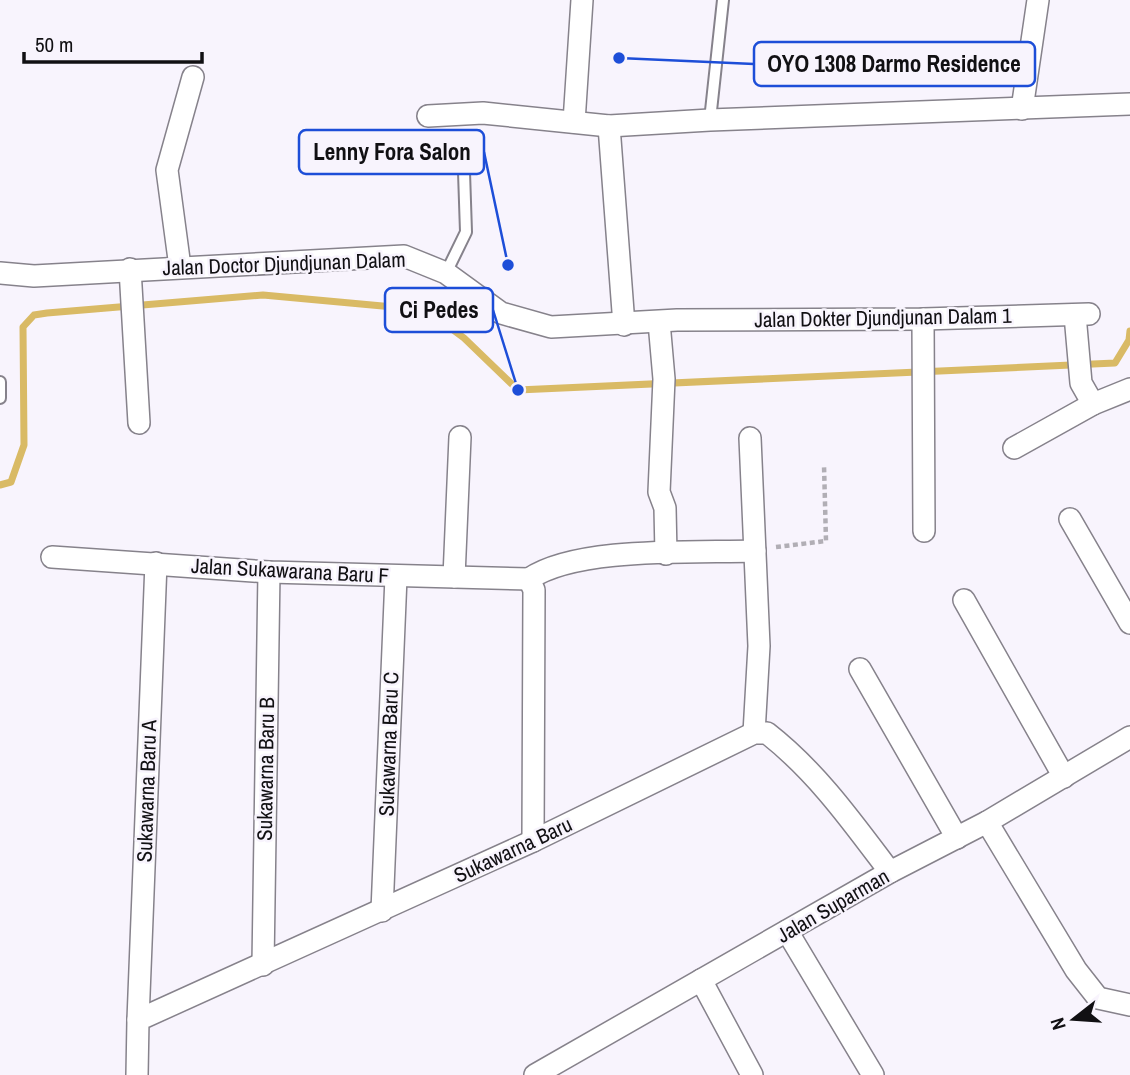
<svg xmlns="http://www.w3.org/2000/svg" width="1130" height="1075" font-family="'Archivo Narrow',sans-serif">
  <rect width="100%" height="100%" fill="#f8f4fd"/>
  <g fill="none" stroke-linecap="round" stroke-linejoin="round">
    <!-- stream -->
    <polyline stroke="#d9ba65" stroke-width="7" points="0,485 11,482 24,445 23,327 34,315 47,313 263,295 426,310 464,338 518,390 1115,363 1129,340 1130,331"/>
    <!-- service casing -->
    <g stroke="#86828b" stroke-width="14">
      <g id="service">
        <polyline points="710,120 723,0"/>
        <polyline points="446,273 466,232 463,142"/>
        <polyline points="0,382 0,398"/>
      </g>
    </g>
    <!-- minor casing -->
    <g stroke="#86828b" stroke-width="24">
      <g id="minor">
        <polyline points="1022,109 1038,0"/>
        <polyline points="428,116 483,113 609,126 710,120 1130,104"/>
        <polyline points="574,122 582,0"/>
        <polyline points="609,126 624,325"/>
        <polyline points="180,267 167,170 193,77"/>
        <polyline points="130,269 139,423"/>
        <polyline points="0,273 34,276 404,256 446,273 501,313 551,327 677,320 923,319 1089,314"/>
        <polyline points="1075,315 1081,383 1093,404 1130,389"/>
        <polyline points="923,319 924,531"/>
        <polyline points="659,322 664,379 659,492 665,508 666,554"/>
        <polyline points="750,438 759,646 754,733"/>
        <polyline points="1014,448 1093,404"/>
        <polyline points="1070,519 1130,623"/>
        <polyline points="52,557 269,572 529,579"/>
        <polyline points="454,577 460,437"/>
        <polyline points="529,579 534,590 533,841"/>
        <path d="M529 579C577 546 696 553 755 551"/>
        <polyline points="964,600 1064,777"/>
        <polyline points="860,669 957,838"/>
        <polyline points="987,822 1076,970 1098,998 1130,1005"/>
        <polyline points="382,911 396,577"/>
        <polyline points="787,931 873,1075"/>
        <polyline points="263,965 269,572"/>
        <polyline points="701,980 752,1075"/>
        <polyline points="138,1020 156,563"/>
        <path d="M137 1075 138 1020 533 841 754 733H767C817 772 853 823 890 872"/>
        <polyline points="535,1075 890,872 987,822 1130,737"/>
      </g>
    </g>
    <!-- path -->
    <polyline stroke="#b1aeb5" stroke-width="4.5" stroke-dasharray="5 3.5" stroke-linecap="butt" points="776,547 826,541 824,465"/>
    <!-- service -->
    <use href="#service" stroke="#fff" stroke-width="10"/>
    <!-- minor -->
    <use href="#minor" stroke="#fff" stroke-width="21"/>
  </g>
  <g text-anchor="middle" stroke-width="5" stroke-linejoin="round" paint-order="stroke">
    <!-- street labels -->
    <g font-size="21" fill="#111013" stroke="#f8f4fd">
      <text transform="translate(284 264) rotate(-2)" y="7">Jalan Doctor Djundjunan Dalam</text>
      <text transform="translate(883 318) rotate(-1)" y="7">Jalan Dokter Djundjunan Dalam 1</text>
      <text transform="translate(290 571) rotate(3)" y="7">Jalan Sukawarana Baru F</text>
      <text transform="translate(389 744) rotate(-88)" y="7">Sukawarna Baru C</text>
      <text transform="translate(266 769) rotate(-89)" y="7">Sukawarna Baru B</text>
      <text transform="translate(147 791) rotate(-88)" y="7">Sukawarna Baru A</text>
      <text transform="translate(513 850) rotate(-25)" y="7">Sukawarna Baru</text>
      <text transform="translate(833 906) rotate(-30)" y="7">Jalan Suparman</text>
    </g>
  </g>
  <!-- callouts -->
  <path fill="none" stroke="#1d4ed8" stroke-width="2.5" d="M619 58L754 64M508 265L484 152M518 390L493 310"/>
  <g fill="#1d4ed8" stroke="#f8f4fd" stroke-width="2.5">
    <circle cx="619" cy="58" r="7"/>
    <circle cx="508" cy="265" r="7"/>
    <circle cx="518" cy="390" r="7"/>
  </g>
  <g fill="#f8f4fd" stroke="#1d4ed8" stroke-width="2.5">
    <rect x="754" y="42" width="281" height="44" rx="7"/>
    <rect x="299" y="130" width="185" height="44" rx="7"/>
    <rect x="385" y="288" width="108" height="44" rx="7"/>
  </g>
  <g font-size="23" text-anchor="middle" font-weight="bold" fill="#111013">
    <text x="894" y="72">OYO 1308 Darmo Residence</text>
    <text x="392" y="160">Lenny Fora Salon</text>
    <text x="439" y="318">Ci Pedes</text>
  </g>
  <!-- north arrow -->
  <g transform="translate(1074 1019) rotate(253)" stroke="#f8f4fd" stroke-width="5" paint-order="stroke">
  <path d="M0-5L12 26L0 18L-12 26Z" fill="#111013"/>
  <text y="-10" font-size="19" font-weight="bold" text-anchor="middle" fill="#111013">N</text>
  </g>
  <!-- scale -->
  <path d="M24 52v10h178v-10" fill="none" stroke="#111013" stroke-width="3.5"/>
  <text x="35" y="52" font-size="21" fill="#111013" stroke="#f8f4fd" stroke-width="5" paint-order="stroke">50 m</text>
</svg>
